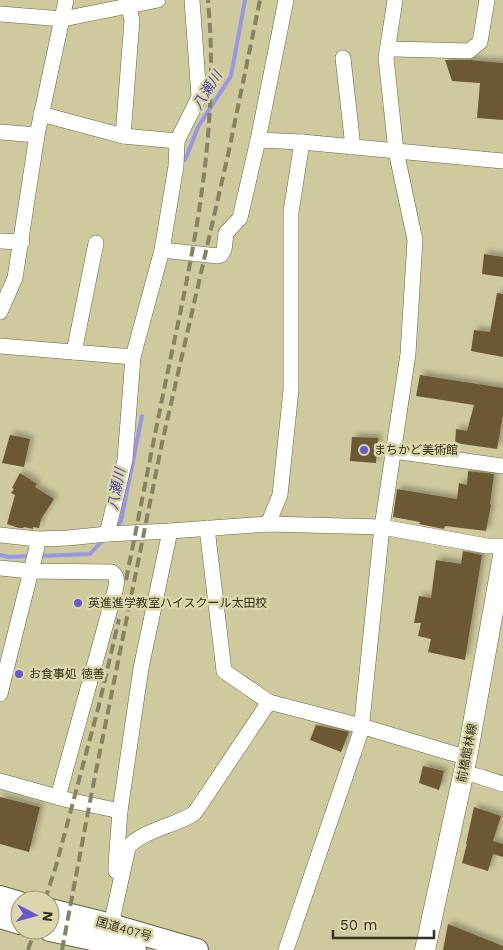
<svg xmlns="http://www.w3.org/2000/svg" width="503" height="950" font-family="'Work Sans','Noto Sans JP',sans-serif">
  <defs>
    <filter id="shadow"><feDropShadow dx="4" dy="-4" stdDeviation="2.5" flood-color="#0004"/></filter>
  </defs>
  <rect width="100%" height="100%" fill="#ceca9e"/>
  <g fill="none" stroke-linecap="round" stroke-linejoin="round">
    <!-- stream -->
    <g stroke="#9897e7" stroke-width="4">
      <polyline points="185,160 198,127 231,76 245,0"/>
      <polyline points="114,529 121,521 142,416"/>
      <polyline points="0,555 9,557 31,556"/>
      <polyline points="38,556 90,554 104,539"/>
    </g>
  </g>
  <!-- building -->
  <g fill="#6c5833" filter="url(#shadow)">
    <polygon points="445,60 470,60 503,63 503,120 477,118 480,83 452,81"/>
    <polygon points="484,254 503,257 503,277 482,274"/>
    <polygon points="497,293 503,294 503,357 471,351 474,330 490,332"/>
    <polygon points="420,375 503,388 503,415 497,449 455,443 456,429 467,431 474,405 416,396"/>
    <polygon points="10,435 30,439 24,467 2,463"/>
    <polygon points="352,437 378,438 376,463 350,461"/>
    <polygon points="468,471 494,474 490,504 491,505 486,531 445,526 444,529 419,524 420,522 393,517 397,489 457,499 459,483 467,485"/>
    <polygon points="20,473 37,484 35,487 54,499 41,519 39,528 33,527 33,529 24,527 23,528 19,528 7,524 15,495 11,493 14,489 12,488"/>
    <polygon points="463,551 482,555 465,660 428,652 431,639 418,636 421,623 414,623 419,596 431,598 436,560 461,564"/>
    <polygon points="316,725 349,732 341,752 310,740"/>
    <polygon points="423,766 444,771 439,790 419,783"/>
    <polygon points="0,797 40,807 29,852 0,844"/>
    <polygon points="474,807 501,816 493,841 503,844 503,857 493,854 488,871 462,863 467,844 466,844"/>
    <polygon points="448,924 503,946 503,950 443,950"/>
  </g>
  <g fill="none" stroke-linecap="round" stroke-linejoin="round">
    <!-- minor casing -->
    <g stroke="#666239" stroke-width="16">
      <g id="minor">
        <polyline points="0,14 63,19 158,0"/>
        <polyline points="388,46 395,49 469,51 480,42 487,0"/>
        <polyline points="343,58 352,138 350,147"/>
        <polyline points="41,114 123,136 177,141 199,97 192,0"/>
        <polyline points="0,132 37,135"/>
        <polyline points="123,136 132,20 127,0"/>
        <polyline points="258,140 302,142 503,161"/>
        <polyline points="0,241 22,242"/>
        <polyline points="162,250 218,256 221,255 224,250 226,233 240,218 258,140 286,0"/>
        <polyline points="0,312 15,278 37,135 66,0"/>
        <polyline points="0,346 133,357"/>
        <polyline points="74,352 96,243"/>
        <polyline points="393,451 503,466"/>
        <polyline points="268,524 280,495 291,390 291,212 302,142"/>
        <polyline points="207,528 224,671 269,702 361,726 451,753 467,757"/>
        <polyline points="107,534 125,460 133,357 162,250 176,166 177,141"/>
        <polyline points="0,535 37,539 68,538 107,534 170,531 268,524 382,527 487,546 503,546"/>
        <path d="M0 568 30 571 112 572C117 576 117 580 116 587L58 797"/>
        <polyline points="0,694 37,547 37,539"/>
        <polyline points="463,773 478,776 503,784"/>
        <polyline points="0,781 68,800 120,811"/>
        <polyline points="122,873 116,871 116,864 120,811 141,668 170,531"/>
        <path d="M111 925 128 848C138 832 177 825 193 814 195 813 196 810 198 808L269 702"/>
        <polyline points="286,950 361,731 382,527 408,354 415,240 396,151 386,58 395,0"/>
      </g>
    </g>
    <!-- major casing -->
    <g stroke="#666239" stroke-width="21">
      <polyline id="major" points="425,950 467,757 503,556"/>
    </g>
    <!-- highway casing -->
    <g stroke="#666239" stroke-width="24">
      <g id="highway">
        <polyline points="0,897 20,903"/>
        <polyline points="50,910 111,925 197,950"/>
        <polyline points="0,917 20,923"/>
        <polyline points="50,930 101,941 135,950"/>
      </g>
    </g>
    <!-- minor -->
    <use href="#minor" stroke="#fff" stroke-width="15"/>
    <!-- major -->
    <use href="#major" stroke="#fff" stroke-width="20"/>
    <!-- highway -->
    <use href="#highway" stroke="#fff" stroke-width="22"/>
    <!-- rail -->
    <g stroke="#868363" stroke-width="4" stroke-dasharray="10 5" stroke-linecap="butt">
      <path d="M126 580C140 511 153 443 167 375 194 250 220 129 208 0"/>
      <polyline points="45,900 56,866 99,705 119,619"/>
      <polyline points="28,950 35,930"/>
      <polyline points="62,950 92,791 162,443 228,155 260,0"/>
    </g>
  </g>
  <!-- markers -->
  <g fill="#6558d1" stroke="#dbd7aa" stroke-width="2">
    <circle cx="364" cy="450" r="5"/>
    <circle cx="78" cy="603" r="5"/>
    <circle cx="19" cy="674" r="5"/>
  </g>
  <g text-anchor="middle" stroke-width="5" stroke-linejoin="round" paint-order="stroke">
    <!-- poi labels -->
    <g font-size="12" fill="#33311f" stroke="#dbd7aa" text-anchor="start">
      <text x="374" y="454">まちかど美術館</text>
      <text x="88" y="607">英進進学教室ハイスクール太田校</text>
      <text x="29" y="678">お食事処 徳善</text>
    </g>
    <!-- street labels -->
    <g font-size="12" fill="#33311f" stroke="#dbd7aa">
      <text transform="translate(467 753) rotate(-79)" y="4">前橋館林線</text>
      <text transform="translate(124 929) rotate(16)" y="4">国道407号</text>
    </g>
    <!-- water labels -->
    <g font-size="14" font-style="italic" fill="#4f47a4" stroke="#dbd7aa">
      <text transform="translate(207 90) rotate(-58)" y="5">八瀬川</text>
      <text transform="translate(116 489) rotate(-79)" y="5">八瀬川</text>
    </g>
  </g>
  <!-- north arrow -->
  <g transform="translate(35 915) rotate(96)"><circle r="24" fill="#dbd7aa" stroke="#989572"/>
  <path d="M0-4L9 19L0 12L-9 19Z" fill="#6558d1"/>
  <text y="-8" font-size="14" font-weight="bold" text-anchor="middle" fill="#33311f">N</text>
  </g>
  <!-- scale -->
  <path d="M333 930v8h101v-8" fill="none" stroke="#33311f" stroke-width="2.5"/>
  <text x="340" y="930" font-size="15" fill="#33311f" stroke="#dbd7aa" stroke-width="4" paint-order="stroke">50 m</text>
</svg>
